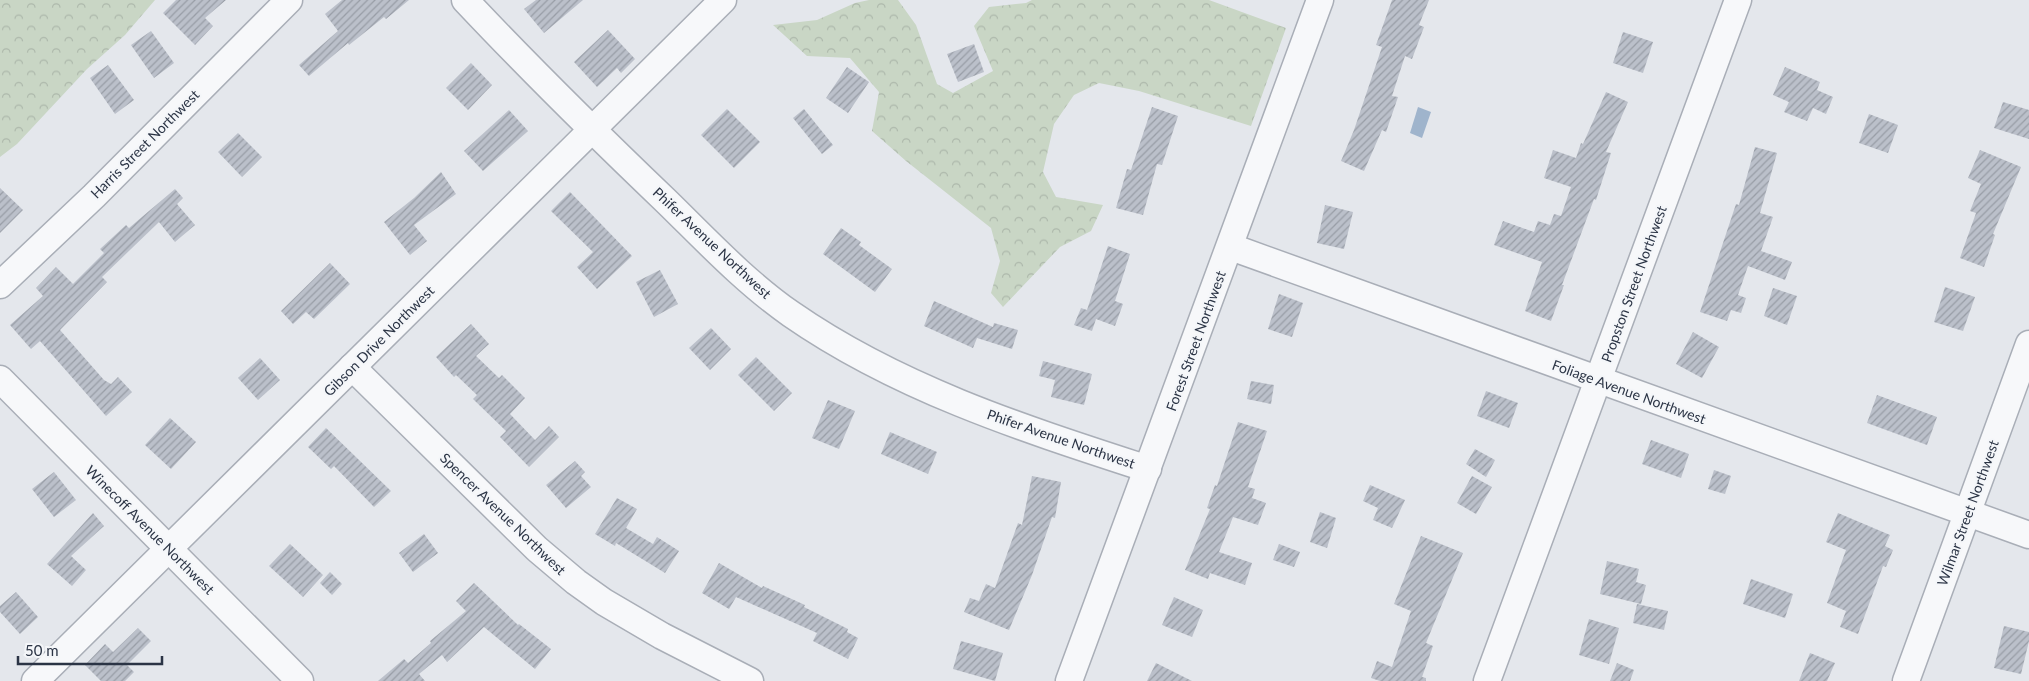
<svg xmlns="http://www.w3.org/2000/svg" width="2029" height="681" font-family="Lato,sans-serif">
  <defs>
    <pattern id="forest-crowns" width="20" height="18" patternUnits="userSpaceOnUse" patternTransform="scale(1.25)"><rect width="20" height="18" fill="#c9d6c5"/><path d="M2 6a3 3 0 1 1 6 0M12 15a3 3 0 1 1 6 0" fill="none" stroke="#adb8ab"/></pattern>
    <pattern id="building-hatch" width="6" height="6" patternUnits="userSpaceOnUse" patternTransform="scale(1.25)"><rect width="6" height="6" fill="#bbc0ca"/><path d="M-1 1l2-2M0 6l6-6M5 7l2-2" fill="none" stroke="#989da6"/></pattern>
  </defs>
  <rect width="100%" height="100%" fill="#e4e7ec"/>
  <!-- forest -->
  <g fill="url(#forest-crowns)">
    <polygon points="0,0 155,0 125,35 87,69 17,144 0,157"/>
    <polygon points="869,0 898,0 916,25 937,84 953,93 993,71 974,26 989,7 1026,3 1032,0 1209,0 1286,28 1251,126 1139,91 1099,83 1074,95 1054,124 1043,172 1056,197 1103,205 1091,231 1060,247 1003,307 991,293 1000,261 991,228 906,161 872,131 879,92 850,58 807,56 773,25 817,20 855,3"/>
  </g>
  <!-- water -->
  <polygon fill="#9fb4cc" points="1418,107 1431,112 1422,138 1410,133"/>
  <!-- building -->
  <g fill="url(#building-hatch)">
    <polygon points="176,0 226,0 205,18 213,26 195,45 163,13"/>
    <polygon points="342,0 409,0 386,19 384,17 349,45 348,43 309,76 299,65 338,31 325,14"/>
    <polygon points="536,0 583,0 544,33 524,9"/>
    <polygon points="1392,0 1429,0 1419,25 1424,27 1412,59 1405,56 1392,96 1398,97 1386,132 1382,130 1364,171 1341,161 1354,130 1382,47 1376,45"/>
    <polygon points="608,30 635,59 621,73 617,68 597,87 574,62"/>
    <polygon points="151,31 174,63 154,78 131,45"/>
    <polygon points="1623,32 1653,42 1643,73 1613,63"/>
    <polygon points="974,44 984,72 958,82 947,54"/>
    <polygon points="471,63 492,85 468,110 446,88"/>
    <polygon points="108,65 134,100 115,114 90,78"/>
    <polygon points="847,67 869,82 848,113 826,98"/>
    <polygon points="1785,67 1820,82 1817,90 1833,97 1826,114 1813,108 1807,121 1784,112 1789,102 1773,95"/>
    <polygon points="1606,92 1628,102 1606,152 1611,153 1596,200 1594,199 1562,285 1564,285 1551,321 1525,311 1542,262 1494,245 1503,221 1534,232 1538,221 1550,225 1554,214 1561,216 1571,187 1544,178 1553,150 1576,158 1581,143 1583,144"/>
    <polygon points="2003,102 2029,110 2029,139 1994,128"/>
    <polygon points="1152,107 1178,116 1162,165 1157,164 1143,215 1116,208 1127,169 1131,170"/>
    <polygon points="727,109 760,142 734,168 701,135"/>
    <polygon points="804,109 833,145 822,154 793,118"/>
    <polygon points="509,110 528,131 483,171 464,151"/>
    <polygon points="1869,114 1898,125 1888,153 1859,143"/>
    <polygon points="238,133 262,157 242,177 218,152"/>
    <polygon points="1755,147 1777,153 1760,213 1773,217 1761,251 1792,262 1785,280 1748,266 1738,295 1746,298 1741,313 1731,310 1727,321 1700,312 1736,204 1739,205"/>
    <polygon points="1980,150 2021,167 1993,234 1995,235 1984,267 1960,258 1976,213 1970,211 1981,184 1968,178"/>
    <polygon points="441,172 456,194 414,225 427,241 410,255 384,222 414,198"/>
    <polygon points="0,188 23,210 0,233"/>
    <polygon points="175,189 183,198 177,204 195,225 175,242 159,222 102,277 107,282 60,330 104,380 111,384 118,377 132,392 106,416 40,341 31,349 10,325 43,296 36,288 56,267 73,284 104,253 100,249 126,225 129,228"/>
    <polygon points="570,192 632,256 597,289 577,267 593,252 551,211"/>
    <polygon points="1325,205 1353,212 1344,249 1317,243"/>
    <polygon points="841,228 861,242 859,245 892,269 875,292 823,254"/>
    <polygon points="1108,246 1130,254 1115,301 1123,304 1115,326 1096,319 1092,331 1074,325 1081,308 1087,310"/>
    <polygon points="330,263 350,284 314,319 306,312 293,324 281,311"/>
    <polygon points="660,270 678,304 654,317 636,282"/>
    <polygon points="1945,287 1975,297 1963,331 1934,322"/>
    <polygon points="1773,288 1797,296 1787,325 1764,316"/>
    <polygon points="1279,294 1303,303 1292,337 1268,329"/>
    <polygon points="934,301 993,327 994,323 1018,330 1012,349 977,338 973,348 924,326"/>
    <polygon points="471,324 489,344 476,356 499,378 502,375 525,398 510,414 535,440 549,426 559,437 529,467 500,437 506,431 473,399 477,395 456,375 454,377 436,357"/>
    <polygon points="711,328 731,349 710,370 689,348"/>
    <polygon points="1693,332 1719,347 1702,378 1676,364"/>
    <polygon points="756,357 792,393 774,411 738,375"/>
    <polygon points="260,358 280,380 258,400 238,378"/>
    <polygon points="1043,361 1092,374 1084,405 1051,397 1055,380 1039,376"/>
    <polygon points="1251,381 1274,385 1271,404 1247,399"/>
    <polygon points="1486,391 1518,403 1509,428 1477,416"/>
    <polygon points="1877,395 1937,417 1927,445 1867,423"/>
    <polygon points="828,400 855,411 839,449 812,438"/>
    <polygon points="170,418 196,442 171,469 145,445"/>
    <polygon points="1238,422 1267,431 1248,487 1255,489 1252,498 1266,503 1258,525 1233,517 1219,552 1252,563 1245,585 1210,573 1208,579 1185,570 1210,509 1207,508 1215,485 1217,486"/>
    <polygon points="326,428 391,491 374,507 334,466 331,469 308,447"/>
    <polygon points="890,432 937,452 928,474 881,454"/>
    <polygon points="1651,440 1689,454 1681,478 1642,464"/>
    <polygon points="1475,449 1495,460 1486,477 1466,464"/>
    <polygon points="575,461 585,472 581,476 591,487 566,508 546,485"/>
    <polygon points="1714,470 1731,476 1725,494 1708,489"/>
    <polygon points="54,472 76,500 54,517 32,489"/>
    <polygon points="1032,476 1061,482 1055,518 1052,517 1032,575 1009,630 964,612 970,598 979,601 986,584 995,588 1018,523 1022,525"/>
    <polygon points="1472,476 1492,487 1476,514 1457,503"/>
    <polygon points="1370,485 1405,500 1392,528 1373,520 1378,508 1363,501"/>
    <polygon points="617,498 637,509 626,528 653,544 657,537 679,551 665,573 616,543 615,546 595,534"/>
    <polygon points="1320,512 1336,518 1327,548 1310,542"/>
    <polygon points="93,513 104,526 71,556 86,570 72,586 47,564"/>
    <polygon points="1838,513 1890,535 1885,546 1893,550 1886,567 1883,566 1858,634 1840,627 1846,611 1827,603 1846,550 1826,542"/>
    <polygon points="424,534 438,553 413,572 399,553"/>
    <polygon points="1421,536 1463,553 1426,643 1433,646 1422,677 1426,678 1426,681 1380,681 1371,678 1377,661 1392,667 1411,611 1394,604"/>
    <polygon points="290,544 323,575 303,597 269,566"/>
    <polygon points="1279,544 1300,552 1294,567 1273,560"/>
    <polygon points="1607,561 1639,569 1636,582 1646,585 1641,604 1600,594"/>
    <polygon points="719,563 762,588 763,586 805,605 804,607 848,629 847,632 858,638 848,659 813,641 817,633 736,597 729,609 702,593"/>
    <polygon points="330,572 342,584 332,595 320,583"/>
    <polygon points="1751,579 1793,594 1785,618 1743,604"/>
    <polygon points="474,583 518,625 519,624 551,649 535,669 484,627 447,662 442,655 419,674 425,681 378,681 404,659 408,663 431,643 430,641 466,611 456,601"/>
    <polygon points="16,592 38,617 20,634 0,612 0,606"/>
    <polygon points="1174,597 1203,610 1192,637 1162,625"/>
    <polygon points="1637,604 1668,611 1664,630 1633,623"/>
    <polygon points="1589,619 1619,628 1609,664 1579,655"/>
    <polygon points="2004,626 2029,632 2029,641 2021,674 1994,668"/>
    <polygon points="138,628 151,641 127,665 134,672 125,681 101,681 85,665 105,644 113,652"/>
    <polygon points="961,641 1003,653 995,681 953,669"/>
    <polygon points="1810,653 1835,663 1827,681 1799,681"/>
    <polygon points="1156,663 1192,681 1147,681"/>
    <polygon points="1617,663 1634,670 1630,681 1610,681"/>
  </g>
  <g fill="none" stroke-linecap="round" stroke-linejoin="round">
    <!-- minor casing -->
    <g stroke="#a9aeb7" stroke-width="29">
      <g id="minor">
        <path d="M465 0C530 69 597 135 666 201 706 240 745 282 791 314 899 389 1025 429 1148 469"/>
        <polyline points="1231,247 2029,535"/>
        <polyline points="0,285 94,196 289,0"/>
        <polyline points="352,367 537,549 576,582 604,602 662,636 750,681"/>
        <polyline points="0,379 300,681"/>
        <polyline points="35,681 723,0"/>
        <polyline points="1069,681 1320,0"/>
        <polyline points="1487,681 1738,0"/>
        <polyline points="1906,681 2029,344"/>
      </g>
    </g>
    <!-- minor -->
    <use href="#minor" stroke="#f7f8fa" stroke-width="26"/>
  </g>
  <g text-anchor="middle" stroke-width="4" stroke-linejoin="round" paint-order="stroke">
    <!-- street labels -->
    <g font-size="14" fill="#2b3445" stroke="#f4f6f9">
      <text transform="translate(145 144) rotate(-45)" y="5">Harris Street Northwest</text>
      <text transform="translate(712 243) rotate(43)" y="5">Phifer Avenue Northwest</text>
      <text transform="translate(1634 284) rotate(-70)" y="5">Propston Street Northwest</text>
      <text transform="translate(379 341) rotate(-45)" y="5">Gibson Drive Northwest</text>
      <text transform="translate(1196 341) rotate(-70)" y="5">Forest Street Northwest</text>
      <text transform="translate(1629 392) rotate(20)" y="5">Foliage Avenue Northwest</text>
      <text transform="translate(1061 439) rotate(19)" y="5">Phifer Avenue Northwest</text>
      <text transform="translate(1968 513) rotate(-70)" y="5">Wilmar Street Northwest</text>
      <text transform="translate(503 514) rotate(44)" y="5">Spencer Avenue Northwest</text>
      <text transform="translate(150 530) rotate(45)" y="5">Winecoff Avenue Northwest</text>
    </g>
  </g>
  <!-- scale -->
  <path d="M18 656v8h144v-8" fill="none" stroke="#2b3445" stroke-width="2.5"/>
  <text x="25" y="656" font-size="15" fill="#2b3445" stroke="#f4f6f9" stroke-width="4" paint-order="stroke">50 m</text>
</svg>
